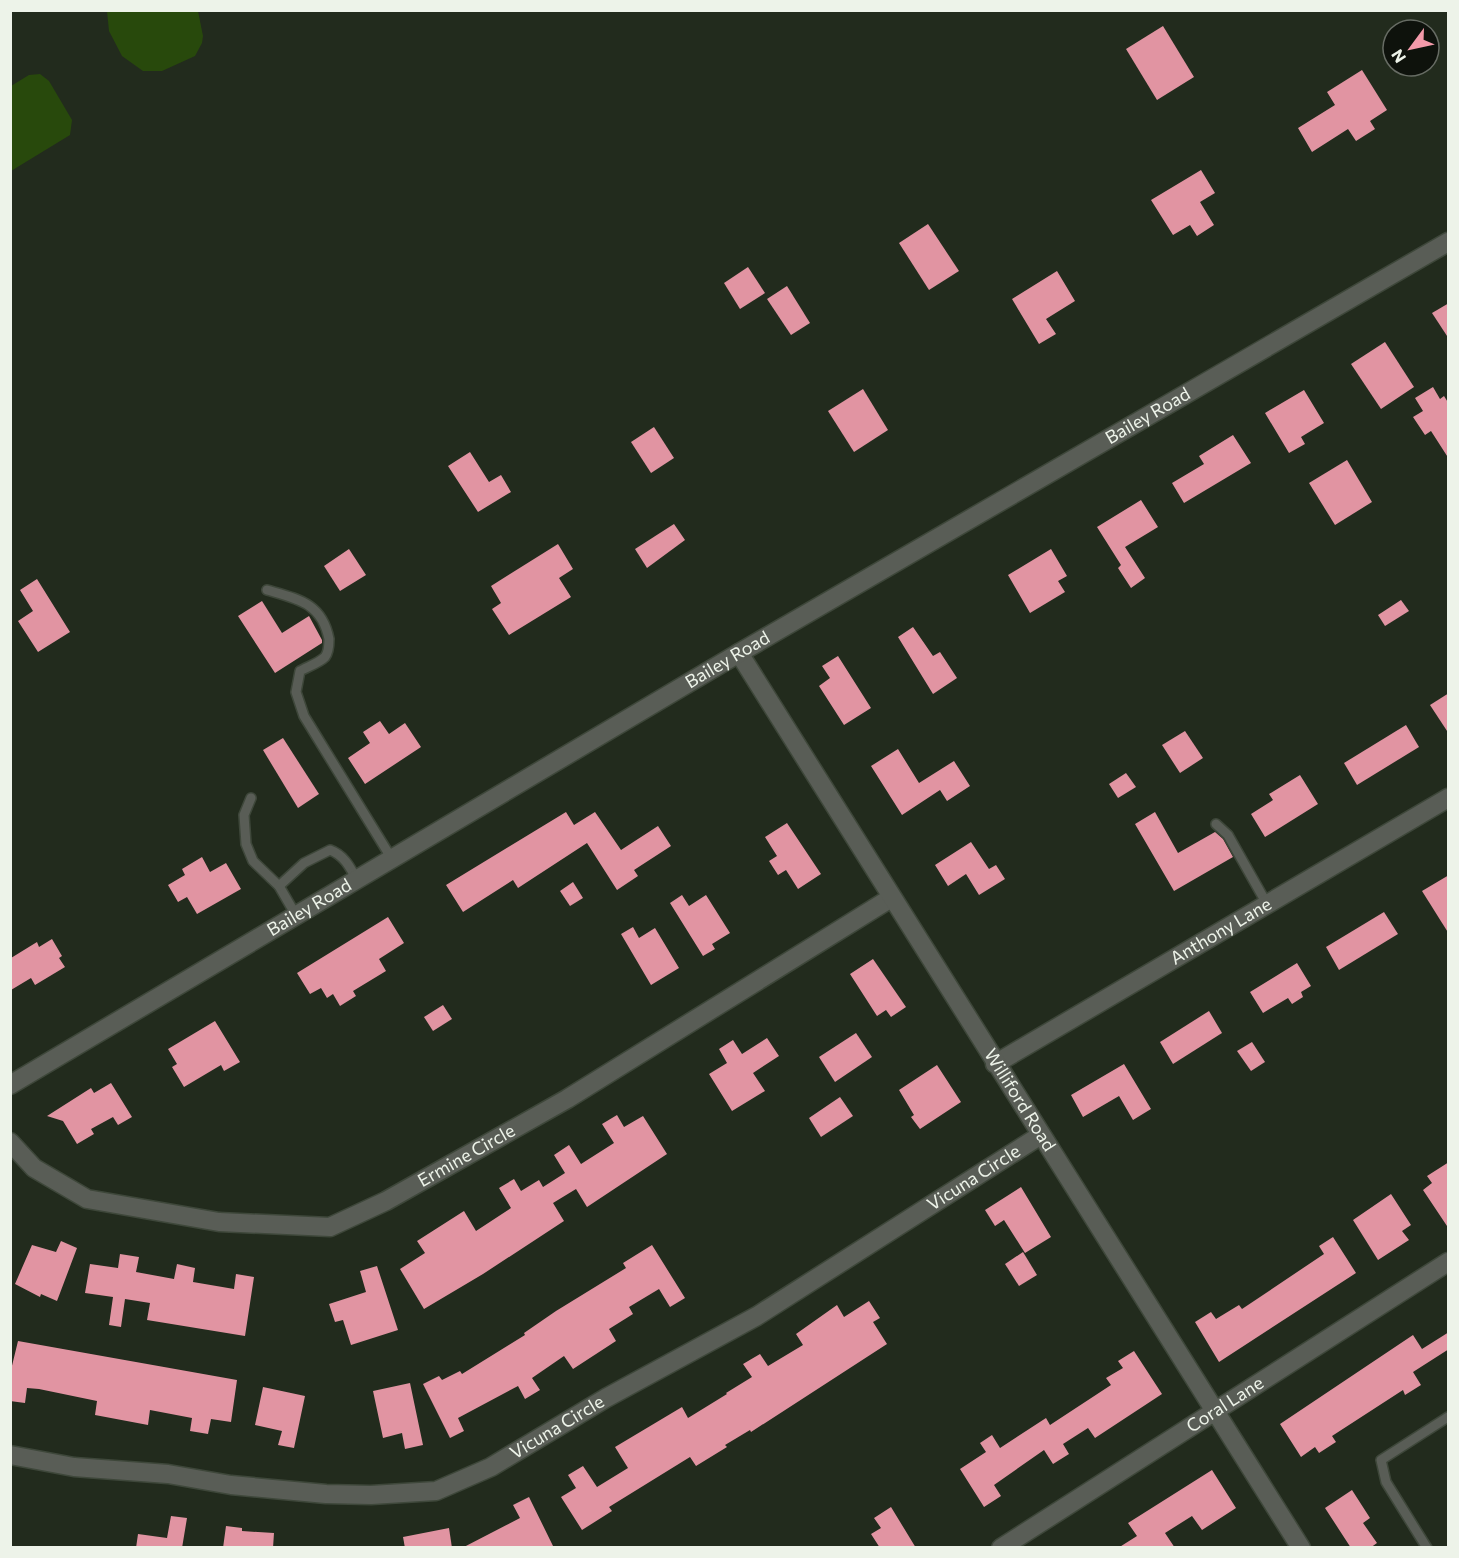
<svg xmlns="http://www.w3.org/2000/svg" width="1459" height="1558" font-family="Commissioner,sans-serif">
  <rect width="100%" height="100%" fill="#222b1d"/>
  <!-- water -->
  <g fill="#28490c">
    <polygon points="107,11 198,11 203,36 202,43 195,56 162,71 143,71 122,56 109,31"/>
    <polygon points="40,74 49,81 72,120 70,135 11,171 11,86 29,75"/>
  </g>
  <!-- building -->
  <g fill="#e194a2">
    <polygon points="1163,26 1194,77 1157,100 1126,49"/>
    <polygon points="1362,70 1387,110 1370,121 1375,129 1356,141 1348,129 1312,152 1298,128 1335,105 1327,92"/>
    <polygon points="1201,170 1215,193 1200,202 1214,225 1197,236 1190,225 1173,235 1151,200"/>
    <polygon points="928,224 959,271 929,290 899,243"/>
    <polygon points="748,267 765,293 740,309 724,283"/>
    <polygon points="1057,271 1075,301 1046,319 1056,334 1039,344 1012,299"/>
    <polygon points="787,286 810,323 791,335 767,299"/>
    <polygon points="1449,303 1449,339 1432,313"/>
    <polygon points="1385,342 1414,387 1381,409 1351,364"/>
    <polygon points="1433,387 1440,399 1444,396 1449,404 1449,459 1431,431 1425,435 1413,417 1423,411 1415,398"/>
    <polygon points="863,389 888,430 854,452 828,411"/>
    <polygon points="1304,390 1324,423 1301,437 1305,444 1289,453 1265,413"/>
    <polygon points="654,427 674,458 651,473 631,442"/>
    <polygon points="1233,435 1251,463 1184,503 1172,483 1204,464 1199,456"/>
    <polygon points="470,452 489,482 501,475 511,492 478,512 448,466"/>
    <polygon points="1347,460 1372,502 1335,525 1309,483"/>
    <polygon points="1141,500 1158,527 1125,547 1145,578 1131,588 1118,568 1121,565 1097,527"/>
    <polygon points="674,524 685,540 647,568 635,549"/>
    <polygon points="558,544 573,569 559,578 571,597 509,635 492,609 501,603 491,586"/>
    <polygon points="349,549 366,575 340,591 324,566"/>
    <polygon points="1051,549 1067,576 1058,581 1065,592 1030,613 1008,575"/>
    <polygon points="37,579 70,632 38,652 18,621 33,611 20,590"/>
    <polygon points="1401,600 1409,611 1385,626 1378,615"/>
    <polygon points="262,601 282,633 309,616 322,640 322,643 275,673 238,616"/>
    <polygon points="913,627 933,656 940,652 957,678 933,694 898,637"/>
    <polygon points="838,656 871,708 844,725 819,686 830,678 822,666"/>
    <polygon points="1449,693 1449,734 1430,705"/>
    <polygon points="380,721 389,734 405,723 421,747 365,784 348,758 370,743 363,732"/>
    <polygon points="1406,725 1419,747 1357,785 1344,763"/>
    <polygon points="1185,731 1203,758 1180,773 1162,745"/>
    <polygon points="283,738 319,794 298,808 263,750"/>
    <polygon points="898,749 919,783 954,761 970,786 947,801 940,790 902,815 871,766"/>
    <polygon points="1126,773 1136,787 1118,798 1109,784"/>
    <polygon points="1300,775 1318,804 1265,837 1251,814 1273,800 1269,794"/>
    <polygon points="566,812 574,825 595,812 621,850 658,826 671,846 634,870 638,876 617,890 587,843 518,888 513,880 463,912 446,885"/>
    <polygon points="1155,812 1178,853 1215,832 1223,839 1233,857 1174,891 1135,824"/>
    <polygon points="787,823 821,874 798,889 786,870 778,875 769,861 777,856 765,837"/>
    <polygon points="971,842 989,869 996,865 1005,879 979,895 966,874 948,886 935,865"/>
    <polygon points="202,857 210,872 226,863 241,889 197,914 187,897 178,902 168,885 185,875 182,869"/>
    <polygon points="1449,875 1449,934 1422,891"/>
    <polygon points="573,882 583,898 570,906 560,891"/>
    <polygon points="682,895 689,906 706,895 730,933 712,944 715,949 703,956 670,903"/>
    <polygon points="1384,912 1398,934 1339,970 1326,947"/>
    <polygon points="388,917 404,943 379,959 386,971 353,991 356,996 340,1006 333,994 327,998 321,988 310,994 297,973"/>
    <polygon points="633,927 639,938 655,928 679,968 651,985 621,934"/>
    <polygon points="52,939 62,956 59,958 65,967 35,985 31,978 11,990 11,958 37,942 39,947"/>
    <polygon points="873,959 906,1007 891,1017 886,1010 877,1016 850,974"/>
    <polygon points="1297,963 1311,986 1301,992 1303,997 1292,1004 1288,998 1263,1013 1250,992"/>
    <polygon points="443,1005 452,1019 433,1031 424,1017"/>
    <polygon points="1209,1011 1222,1033 1173,1064 1160,1042"/>
    <polygon points="215,1021 240,1062 224,1071 221,1065 184,1087 172,1067 177,1064 168,1049"/>
    <polygon points="856,1033 872,1057 835,1082 819,1057"/>
    <polygon points="767,1038 779,1056 753,1073 765,1091 732,1111 709,1074 727,1063 719,1049 733,1040 742,1054"/>
    <polygon points="1252,1042 1265,1062 1251,1071 1237,1051"/>
    <polygon points="1124,1064 1151,1109 1133,1120 1119,1096 1083,1117 1071,1095"/>
    <polygon points="937,1065 961,1102 920,1129 911,1117 914,1115 899,1090"/>
    <polygon points="111,1083 132,1117 118,1125 113,1117 91,1129 94,1134 77,1144 63,1121 47,1116 91,1088 94,1093"/>
    <polygon points="840,1097 853,1116 821,1137 809,1118"/>
    <polygon points="617,1115 624,1127 643,1116 667,1154 587,1207 576,1189 553,1203 564,1221 483,1274 424,1309 400,1269 425,1253 417,1241 464,1211 476,1231 511,1208 499,1188 514,1179 521,1191 539,1180 543,1187 565,1173 554,1155 569,1145 581,1164 614,1143 602,1124"/>
    <polygon points="1449,1162 1449,1229 1423,1190 1432,1183 1427,1176"/>
    <polygon points="1021,1187 1051,1237 1025,1253 1004,1220 995,1226 985,1210"/>
    <polygon points="1391,1194 1411,1225 1402,1231 1409,1240 1378,1260 1353,1220"/>
    <polygon points="1333,1237 1356,1273 1219,1362 1195,1322 1211,1312 1216,1319 1239,1305 1242,1309 1324,1254 1319,1246"/>
    <polygon points="61,1241 77,1248 57,1301 41,1294 40,1297 15,1284 32,1245 56,1252"/>
    <polygon points="652,1245 685,1298 670,1307 659,1289 629,1307 633,1314 609,1329 616,1341 573,1369 564,1356 532,1378 540,1390 525,1399 518,1386 458,1418 464,1431 450,1438 423,1384 439,1376 442,1380 460,1371 462,1374 525,1335 524,1333 556,1311 626,1268 623,1263"/>
    <polygon points="1023,1252 1037,1275 1019,1286 1005,1264"/>
    <polygon points="120,1254 139,1257 136,1272 174,1279 177,1264 195,1268 193,1282 234,1289 236,1274 254,1277 245,1336 147,1320 150,1303 125,1299 121,1327 109,1325 113,1297 85,1293 90,1264 118,1268"/>
    <polygon points="377,1266 398,1330 351,1345 343,1320 335,1322 329,1304 366,1292 360,1271"/>
    <polygon points="869,1301 880,1318 873,1322 887,1344 751,1432 750,1430 725,1445 727,1447 696,1466 690,1457 609,1507 612,1511 582,1530 561,1497 576,1488 568,1475 583,1466 597,1487 628,1468 615,1447 682,1407 688,1418 727,1394 726,1393 752,1377 743,1364 760,1354 768,1366 803,1345 796,1334 837,1305 844,1317"/>
    <polygon points="1449,1332 1449,1349 1413,1372 1421,1385 1405,1395 1403,1390 1332,1436 1336,1442 1319,1453 1315,1447 1301,1457 1280,1424 1413,1335 1422,1349"/>
    <polygon points="18,1341 237,1380 231,1422 211,1419 208,1434 190,1431 192,1418 150,1410 148,1425 95,1415 97,1401 39,1389 27,1388 25,1403 10,1401 10,1374"/>
    <polygon points="1134,1351 1162,1394 1095,1438 1088,1428 1063,1444 1069,1454 1053,1464 1044,1450 994,1485 1001,1496 984,1507 960,1469 986,1452 980,1443 992,1435 1000,1448 1046,1418 1050,1425 1111,1385 1106,1378 1123,1368 1118,1361"/>
    <polygon points="410,1383 423,1445 405,1449 402,1433 383,1438 373,1391"/>
    <polygon points="263,1387 305,1396 294,1448 278,1445 282,1431 255,1425"/>
    <polygon points="1212,1470 1236,1508 1202,1530 1192,1516 1165,1533 1175,1548 1118,1548 1137,1536 1128,1523"/>
    <polygon points="1352,1490 1370,1518 1363,1523 1377,1543 1370,1548 1351,1548 1325,1508"/>
    <polygon points="529,1497 554,1548 462,1548 520,1518 513,1505"/>
    <polygon points="891,1507 916,1548 880,1548 871,1534 881,1528 874,1518"/>
    <polygon points="171,1516 187,1518 182,1548 136,1548 138,1534 167,1538"/>
    <polygon points="226,1526 242,1528 242,1531 274,1533 273,1548 223,1548"/>
    <polygon points="449,1528 452,1548 405,1548 403,1537"/>
  </g>
  <g fill="none" stroke-linecap="round" stroke-linejoin="round">
    <!-- service casing -->
    <g stroke="#3e473a" stroke-width="12">
      <g id="service">
        <path d="M267 590C298 599 322 603 329 639 329 644 329 652 325 657 319 663 307 667 300 671L296 692 304 716 392 859"/>
        <polyline points="251,798 244,815 246,844 253,861 279,886 297,917"/>
        <polyline points="1216,824 1228,835 1267,904"/>
        <path d="M279 886 304 863 330 850C344 855 350 867 357 880"/>
        <polyline points="1427,1548 1386,1482 1381,1460 1448,1417"/>
      </g>
    </g>
    <!-- minor casing -->
    <g stroke="#3e473a" stroke-width="21">
      <g id="minor">
        <path id="s1" d="M995 1064 1448 798"/>
        <path id="s2" d="M10 1142 34 1168 87 1199 219 1222 330 1227 386 1201 567 1099 891 898"/>
        <path id="s3" d="M10 1455 74 1467 168 1474 231 1485 326 1494 371 1495 436 1491 491 1467 606 1398 757 1316 1041 1135"/>
        <path id="s4" d="M1001 1548 1448 1262"/>
      </g>
    </g>
    <!-- tertiary casing -->
    <g stroke="#3e473a" stroke-width="21">
      <g id="tertiary">
        <path id="s5" d="M739 653 1301 1548"/>
        <path id="s6" d="M10 1085 739 653 1448 242"/>
      </g>
    </g>
    <!-- service -->
    <use href="#service" stroke="#595d56" stroke-width="9"/>
    <!-- minor -->
    <use href="#minor" stroke="#595d56" stroke-width="18"/>
    <!-- tertiary -->
    <use href="#tertiary" stroke="#595d56" stroke-width="18"/>
  </g>
  <g text-anchor="middle" stroke-width="6" stroke-linejoin="round" paint-order="stroke">
    <!-- street labels -->
    <g font-size="18" fill="#edf3e9" stroke="#0e120c">
      <text dy="6" stroke="none"><textPath href="#s6" startOffset="1320">Bailey Road</textPath></text>
      <text dy="6" stroke="none"><textPath href="#s6" startOffset="834">Bailey Road</textPath></text>
      <text dy="6" stroke="none"><textPath href="#s6" startOffset="348">Bailey Road</textPath></text>
      <text dy="6" stroke="none"><textPath href="#s1" startOffset="262">Anthony Lane</textPath></text>
      <text dy="6" stroke="none"><textPath href="#s5" startOffset="528">Williford Road</textPath></text>
      <text dy="6" stroke="none"><textPath href="#s2" startOffset="496">Ermine Circle</textPath></text>
      <text dy="6" stroke="none"><textPath href="#s3" startOffset="1052">Vicuna Circle</textPath></text>
      <text dy="6" stroke="none"><textPath href="#s4" startOffset="266">Coral Lane</textPath></text>
      <text dy="6" stroke="none"><textPath href="#s3" startOffset="566">Vicuna Circle</textPath></text>
    </g>
  </g>
  <!-- border -->
  <rect width="1459" height="1558" fill="none" stroke="#edf3e9" stroke-width="24"/>
  <!-- north arrow -->
  <g transform="translate(1411 48) rotate(237)"><circle r="28" fill="#0e120c" stroke="#676c64" stroke-width="1.5"/>
  <path d="M0-4.5L10 22L0 15L-10 22Z" fill="#f39aaa"/>
  <text y="-9" font-size="16" font-weight="bold" text-anchor="middle" fill="#edf3e9">N</text>
  </g>
</svg>
